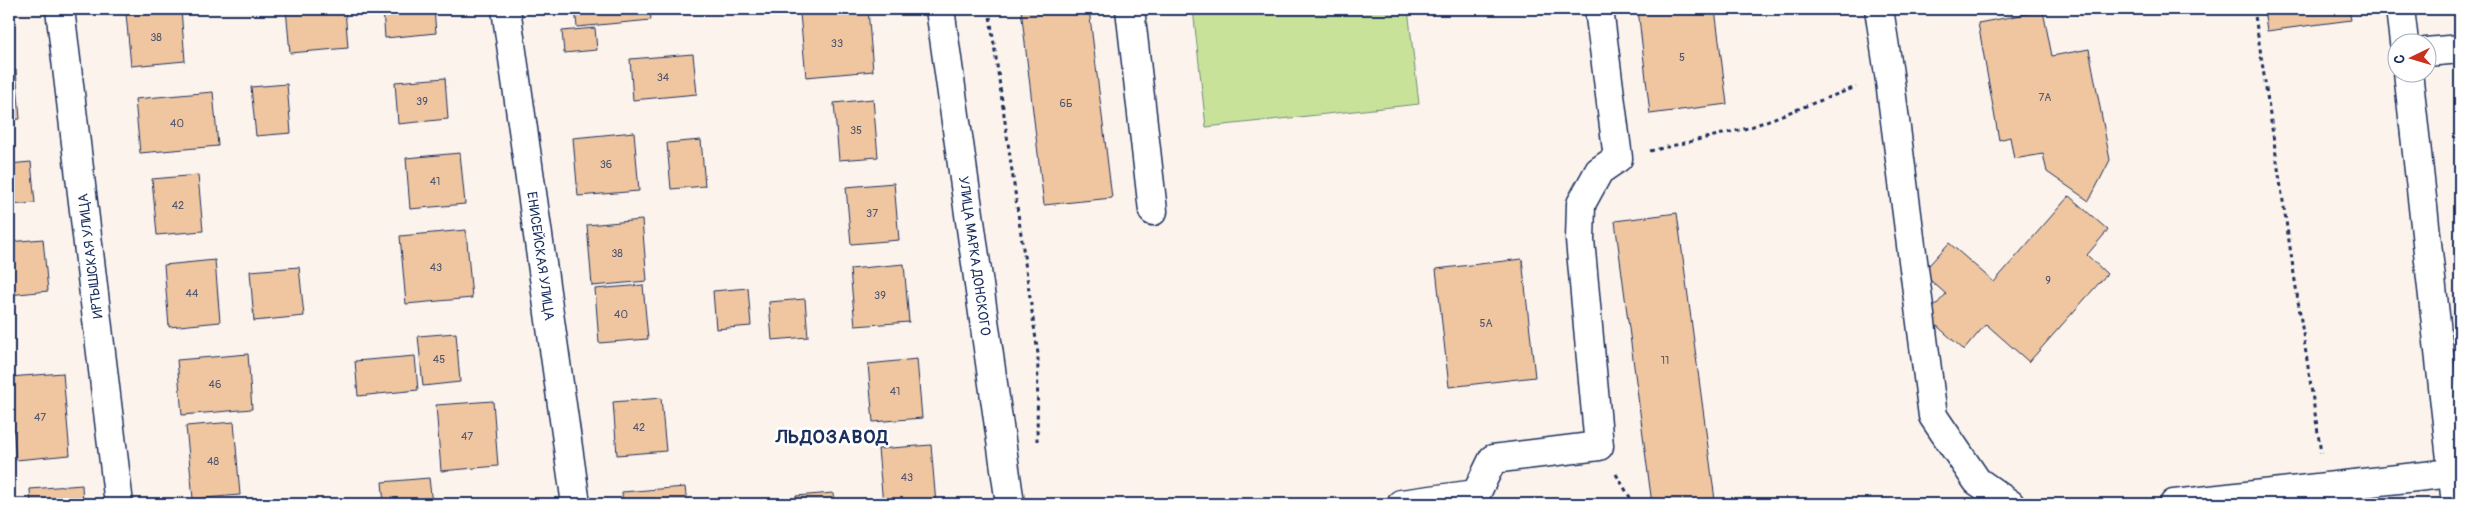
<svg xmlns="http://www.w3.org/2000/svg" width="2469" height="513" font-family="Pangolin,sans-serif">
  <rect width="100%" height="100%" fill="#fcf4ec"/>
  <filter id="ink" filterUnits="userSpaceOnUse"><feTurbulence type="fractalNoise" baseFrequency=".02" numOctaves="2"/><feDisplacementMap in="SourceGraphic" scale="10" xChannelSelector="R" yChannelSelector="G"/><feConvolveMatrix kernelMatrix="1 2 1 2 8 2 1 2 1" color-interpolation-filters="sRGB"/></filter>
  <g filter="url(#ink)">
    <!-- green -->
    <polygon fill="#c8e399" stroke="#72897c" points="1193,9 1408,9 1419,104 1206,127"/>
    <!-- building -->
    <g fill="#f0c6a0" stroke="#1b2f5e">
      <polygon points="181,9 185,61 131,66 126,14"/>
      <polygon points="286,9 345,9 348,48 290,53"/>
      <polygon points="383,9 434,9 436,33 385,38"/>
      <polygon points="575,9 650,9 651,20 577,27"/>
      <polygon points="868,9 873,71 806,77 800,14"/>
      <polygon points="1021,9 1089,9 1112,198 1044,205"/>
      <polygon points="1638,9 1715,9 1727,104 1650,114"/>
      <polygon points="2264,9 2349,9 2351,20 2267,31"/>
      <polygon points="2043,11 2052,56 2089,49 2110,160 2089,201 2047,172 2043,154 2014,159 2010,137 1999,140 1978,23"/>
      <polygon points="595,28 597,50 564,53 562,31"/>
      <polygon points="693,54 697,94 633,100 630,59"/>
      <polygon points="16,70 20,119 9,120 9,71"/>
      <polygon points="445,78 448,119 398,124 395,82"/>
      <polygon points="287,84 291,133 256,136 251,87"/>
      <polygon points="213,92 218,146 140,153 135,99"/>
      <polygon points="873,99 878,157 839,160 834,103"/>
      <polygon points="634,132 639,191 578,196 573,138"/>
      <polygon points="701,140 705,186 671,189 667,143"/>
      <polygon points="460,153 465,204 410,209 406,158"/>
      <polygon points="31,162 35,203 9,205 9,164"/>
      <polygon points="198,175 203,231 157,235 152,179"/>
      <polygon points="894,183 899,240 851,244 846,187"/>
      <polygon points="2069,196 2108,230 2087,255 2107,274 2029,362 1986,324 1964,350 1926,316 1946,294 1922,273 1949,243 1994,282"/>
      <polygon points="1677,213 1715,500 1680,504 1652,504 1615,221"/>
      <polygon points="642,220 647,281 592,286 587,225"/>
      <polygon points="466,230 472,298 406,304 400,236"/>
      <polygon points="43,239 48,291 9,295 9,242"/>
      <polygon points="1522,259 1535,377 1449,387 1436,269"/>
      <polygon points="215,260 220,322 169,327 164,265"/>
      <polygon points="904,264 909,322 855,326 850,269"/>
      <polygon points="299,267 304,316 254,321 250,271"/>
      <polygon points="643,285 648,339 599,343 595,289"/>
      <polygon points="748,288 751,326 716,329 713,291"/>
      <polygon points="805,299 808,337 772,340 769,302"/>
      <polygon points="456,333 460,382 423,386 418,336"/>
      <polygon points="248,354 252,409 182,415 177,360"/>
      <polygon points="415,356 418,390 358,396 355,361"/>
      <polygon points="917,359 922,418 873,422 868,364"/>
      <polygon points="63,373 70,455 16,460 9,377"/>
      <polygon points="661,398 666,451 617,455 613,402"/>
      <polygon points="493,401 498,466 441,471 436,405"/>
      <polygon points="234,422 240,495 193,499 186,426"/>
      <polygon points="931,445 936,504 883,504 878,449"/>
      <polygon points="429,478 432,504 384,504 382,482"/>
      <polygon points="82,485 83,504 31,504 30,489"/>
      <polygon points="685,487 687,504 623,504 622,492"/>
      <polygon points="833,493 834,504 796,504 796,496"/>
      <polygon points="504,499 504,504 449,504"/>
      <polygon points="1715,500 1720,504 1680,504"/>
    </g>
    <g fill="none" stroke-linecap="round" stroke-linejoin="round">
      <!-- minor casing -->
      <g stroke="#1b2f5e" stroke-width="31">
        <g id="minor">
          <polyline points="60,9 119,504"/>
          <polyline points="506,9 576,504"/>
          <polyline points="940,9 1010,504"/>
          <polyline points="1130,9 1153,211"/>
          <polyline points="1879,9 1889,74 1933,416 1977,481 2010,504"/>
          <polyline points="2400,9 2404,42"/>
          <polyline points="2426,52 2460,49"/>
          <polyline points="2408,72 2456,504"/>
          <polyline points="1401,504 1476,494 1493,459 1599,446 1580,240 1581,204 1599,171 1618,158 1599,9"/>
          <polyline points="2174,504 2452,473"/>
        </g>
      </g>
      <!-- path -->
      <g stroke="#1b2f5e" stroke-width="3" stroke-dasharray="4 4" stroke-linecap="butt">
        <polyline points="989,9 1038,354 1037,441"/>
        <polyline points="2254,9 2321,453"/>
        <polyline points="1650,151 1748,128 1856,87"/>
        <polyline points="1616,474 1634,504"/>
      </g>
      <!-- minor -->
      <use href="#minor" stroke="#fff" stroke-width="28"/>
    </g>
  </g>
  <g text-anchor="middle" stroke-width="5" stroke-linejoin="round" paint-order="stroke">
    <!-- number labels -->
    <g font-size="11" fill="#50556e">
      <text x="156" y="41">38</text>
      <text x="837" y="47">33</text>
      <text x="1682" y="61">5</text>
      <text x="663" y="81">34</text>
      <text x="2045" y="101">7А</text>
      <text x="422" y="105">39</text>
      <text x="1066" y="107">6Б</text>
      <text x="177" y="127">40</text>
      <text x="856" y="134">35</text>
      <text x="606" y="168">36</text>
      <text x="435" y="185">41</text>
      <text x="178" y="209">42</text>
      <text x="872" y="217">37</text>
      <text x="617" y="257">38</text>
      <text x="436" y="271">43</text>
      <text x="2048" y="284">9</text>
      <text x="192" y="297">44</text>
      <text x="880" y="299">39</text>
      <text x="621" y="318">40</text>
      <text x="1486" y="327">5А</text>
      <text x="439" y="363">45</text>
      <text x="1665" y="364">11</text>
      <text x="215" y="388">46</text>
      <text x="895" y="395">41</text>
      <text x="40" y="421">47</text>
      <text x="639" y="431">42</text>
      <text x="467" y="440">47</text>
      <text x="213" y="465">48</text>
      <text x="907" y="481">43</text>
    </g>
    <!-- street labels -->
    <g font-size="14" fill="#1b2f5e" stroke="#fff">
      <text transform="translate(90 256) rotate(-97)" y="5">ИРТЫШСКАЯ УЛИЦА</text>
      <text transform="translate(541 256) rotate(82)" y="5">ЕНИСЕЙСКАЯ УЛИЦА</text>
      <text transform="translate(975 256) rotate(82)" y="5">УЛИЦА МАРКА ДОНСКОГО</text>
    </g>
    <!-- district labels -->
    <g font-size="19" font-weight="bold" letter-spacing="1" fill="#1b2f5e" stroke="#fff">
      <text x="832" y="443">ЛЬДОЗАВОД</text>
    </g>
  </g>
  <!-- margin -->
  <rect width="2469" height="513" fill="none" stroke="#fff" stroke-width="30"/>
  <rect x="15" y="15" width="2439" height="483" fill="none" stroke="#1b2f5e" stroke-width="2" filter="url(#ink)"/>
  <!-- north arrow -->
  <g transform="translate(2412 58) rotate(265)"><circle r="24" fill="#ffffff" stroke="#a4acbf"/>
  <path d="M0-4L9 19L0 12L-9 19Z" fill="#c8321e"/>
  <text y="-8" font-size="14" font-weight="bold" text-anchor="middle" fill="#1b2f5e">С</text>
  </g>
</svg>
